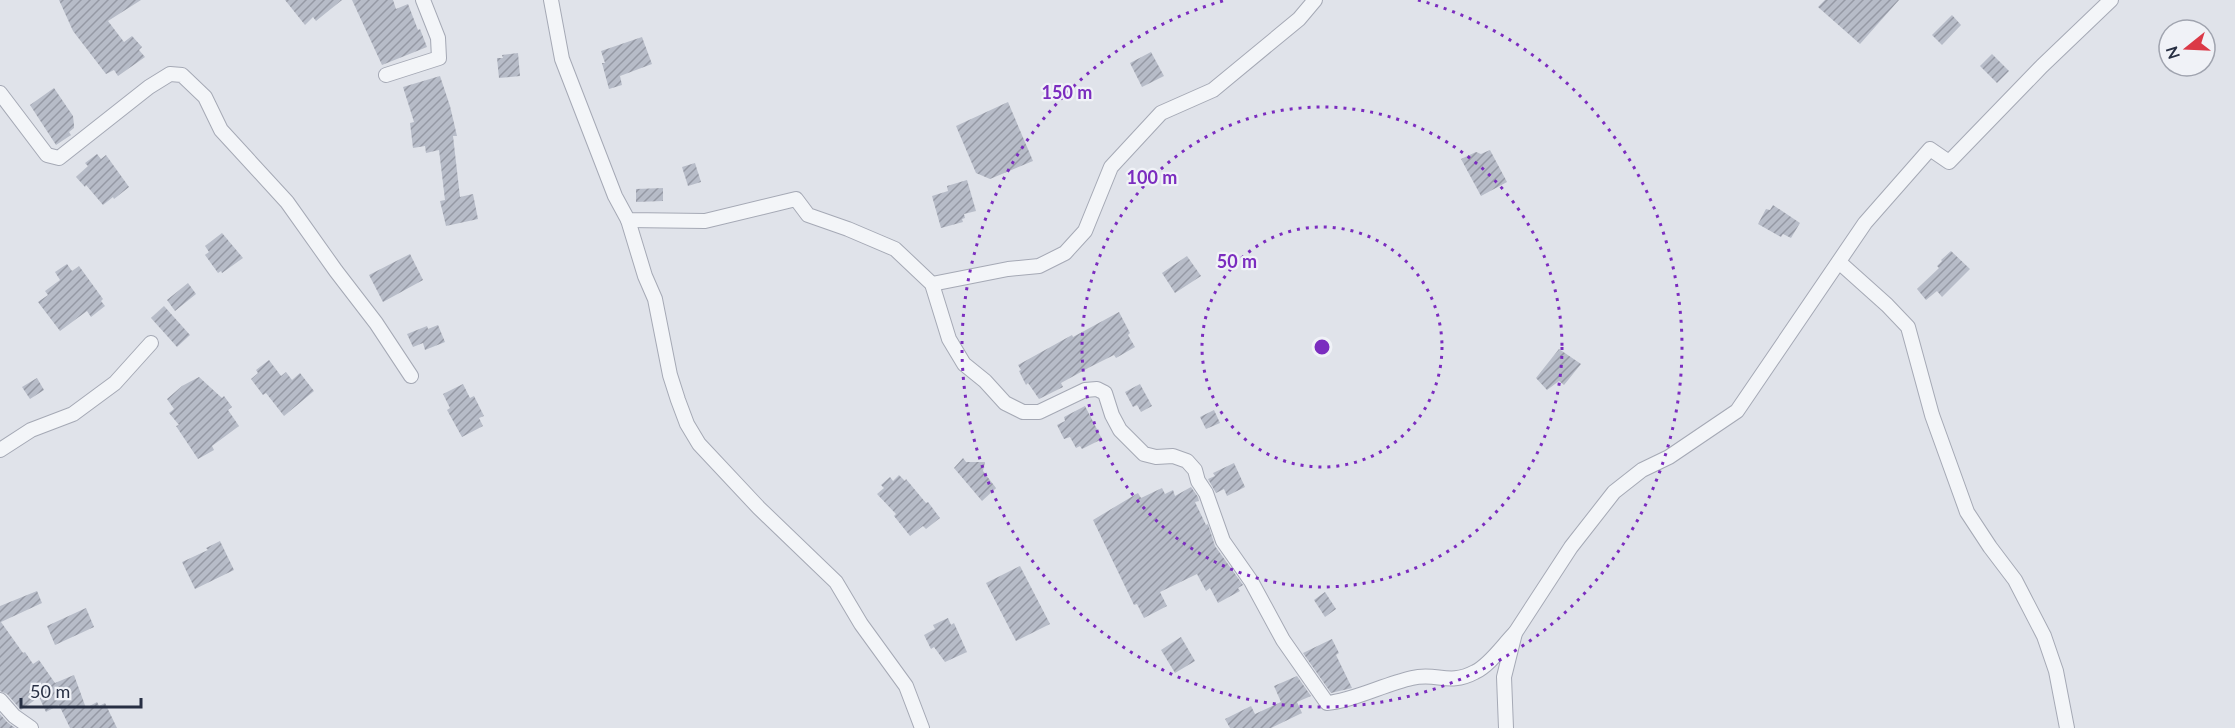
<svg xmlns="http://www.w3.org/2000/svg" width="2235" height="728" font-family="Lato,sans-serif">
  <defs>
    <pattern id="building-hatch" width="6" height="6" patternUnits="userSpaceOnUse" patternTransform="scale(1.5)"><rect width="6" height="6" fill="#b7bcc8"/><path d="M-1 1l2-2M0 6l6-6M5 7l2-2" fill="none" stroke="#9599a4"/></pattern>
  </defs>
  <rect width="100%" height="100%" fill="#e0e3ea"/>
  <!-- building -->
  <g fill="url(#building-hatch)">
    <polygon points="59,0 141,0 108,21 124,42 132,36 142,47 139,50 145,57 118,76 114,70 106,74 73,31"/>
    <polygon points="285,0 342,0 316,21 313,17 305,25"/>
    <polygon points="352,0 393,0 396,9 408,4 418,30 420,29 427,47 382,65"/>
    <polygon points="1825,0 1899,0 1860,44 1818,7"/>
    <polygon points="1952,15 1961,25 1942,45 1932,35"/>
    <polygon points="642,37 652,64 620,76 622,85 609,89 602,63 605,63 601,51"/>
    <polygon points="1151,52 1164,76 1142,87 1130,63"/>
    <polygon points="518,53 520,76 499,78 497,58 503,58 502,55"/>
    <polygon points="1992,54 2009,71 1997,83 1980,66"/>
    <polygon points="440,76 450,106 457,136 453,136 460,197 473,194 478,219 446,226 440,201 445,200 439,150 426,153 425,146 413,148 410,123 414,122 403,87"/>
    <polygon points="54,88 73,116 74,125 74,128 69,132 71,135 56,145 30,105"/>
    <polygon points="1008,102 1033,161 990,179 976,173 956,126"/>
    <polygon points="1490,150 1507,182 1481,196 1461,159 1476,152 1481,154"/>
    <polygon points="97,154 101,159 106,155 129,187 114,199 113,197 103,205 86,185 85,187 76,177 88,166 85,163"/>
    <polygon points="695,163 701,182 688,186 682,167"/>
    <polygon points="967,180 976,211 964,214 965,218 962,219 963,222 941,228 932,196 948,191 947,186"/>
    <polygon points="663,188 663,201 636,202 636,189"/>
    <polygon points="1773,205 1800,223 1791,238 1783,234 1781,237 1758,224 1766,209 1770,210"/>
    <polygon points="222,233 243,258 222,273 221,271 218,273 205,255 209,252 205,246"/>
    <polygon points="1951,251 1970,269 1942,297 1937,291 1926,300 1917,289 1939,268 1937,266 1942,261 1941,260"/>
    <polygon points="410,254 423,280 383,302 369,275"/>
    <polygon points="1187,256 1201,276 1175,293 1162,273"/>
    <polygon points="67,264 72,271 79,266 103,299 101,301 105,306 91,317 87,311 60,331 38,302 48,295 45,291 60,280 55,272"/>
    <polygon points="188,283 196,294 175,311 167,300"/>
    <polygon points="164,306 190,335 177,347 151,318"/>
    <polygon points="1119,312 1130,333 1128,335 1135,347 1116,358 1114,355 1090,367 1061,383 1063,387 1039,399 1028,383 1026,385 1019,371 1021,370 1018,365 1072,335 1073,337"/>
    <polygon points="438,325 445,342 425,350 423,343 413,347 407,334 427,326 428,329"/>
    <polygon points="1559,349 1581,364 1564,385 1559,381 1547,390 1536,378"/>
    <polygon points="269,360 281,376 286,372 292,380 300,373 314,391 284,416 266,393 263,395 251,379 258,373 256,370"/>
    <polygon points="199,377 222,398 224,396 232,407 228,410 239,426 212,446 214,450 198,459 176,426 179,425 169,413 174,409 167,399 182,386"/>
    <polygon points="37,378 44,390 30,399 22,387"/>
    <polygon points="463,384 470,398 474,396 484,416 479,418 483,426 462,437 447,410 450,408 443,394"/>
    <polygon points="1140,384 1152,406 1141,412 1137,405 1133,407 1125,392"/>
    <polygon points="1085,406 1102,439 1082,449 1080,446 1076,448 1070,437 1064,439 1057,425 1065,421 1064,417"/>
    <polygon points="1214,410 1220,423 1206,429 1200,417"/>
    <polygon points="963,458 966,462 985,462 983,471 996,488 982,501 954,468"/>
    <polygon points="1234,463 1245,487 1227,496 1224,489 1216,493 1208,479 1215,476 1213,473"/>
    <polygon points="899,475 905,481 906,479 926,503 928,502 940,518 926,529 923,526 910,536 894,516 896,514 877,494 884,488 881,485 890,477 893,481"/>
    <polygon points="1191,487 1198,497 1199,501 1195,502 1206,525 1208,524 1215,546 1243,585 1238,588 1240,591 1218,603 1210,588 1206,591 1197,574 1160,592 1167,606 1144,618 1137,604 1134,605 1093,520 1138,493 1141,498 1162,488 1165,494 1173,490 1175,496"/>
    <polygon points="220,541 234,570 195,589 182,562 208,550 206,548"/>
    <polygon points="1020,566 1050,624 1016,641 986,583"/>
    <polygon points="37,591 42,603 1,622 23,653 25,652 33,664 39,660 55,683 74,675 86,708 97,702 99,706 105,703 117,728 70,728 59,705 46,712 39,697 21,710 7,694 0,691 0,606"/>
    <polygon points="1325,592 1336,609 1325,617 1314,600"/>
    <polygon points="86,608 94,627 55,645 47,626"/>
    <polygon points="948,618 951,625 954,623 967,652 945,662 934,647 931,649 924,635 935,629 933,625"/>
    <polygon points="1181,637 1195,661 1175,673 1161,650"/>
    <polygon points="1332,639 1339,653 1336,655 1352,688 1331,693 1303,653"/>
    <polygon points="1297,676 1311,696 1297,702 1302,713 1271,728 1230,728 1225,719 1251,706 1255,714 1281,702 1274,686"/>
    <polygon points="0,714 7,722 15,728 0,728"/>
  </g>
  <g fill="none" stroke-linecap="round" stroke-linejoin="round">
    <!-- minor casing -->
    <g stroke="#a5a9b5" stroke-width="16">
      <g id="minor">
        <path d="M551 0 562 59 615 196 628 220 705 221 796 199 808 215 848 229 895 249 932 284 949 339 964 364 985 381 1005 403 1023 412H1039L1085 390 1097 389 1105 393 1112 415 1120 430 1144 454 1156 457 1173 456 1187 461 1195 470 1198 481 1206 493 1223 541 1251 581 1283 640 1327 703C1352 701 1385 684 1412 678 1437 672 1449 686 1475 672 1490 665 1503 645 1515 633"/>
        <polyline points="386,75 439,58 438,38 423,0"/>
        <polyline points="0,93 47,155 59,158 149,87 170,74 182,75 205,97 221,130 287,202 336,271 376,323 411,376"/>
        <polyline points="628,220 645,276 655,299 670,375 678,400 687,424 699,444 759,508 836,582 861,624 906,686 922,728"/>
        <polyline points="1839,262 1887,305 1908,327 1932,415 1967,512 1990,547 2015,580 2044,636 2056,671 2067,728"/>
        <polyline points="932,284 1008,269 1039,266 1065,253 1085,231 1111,167 1161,113 1213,90 1299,19 1315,0"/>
        <polyline points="0,450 31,430 73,414 115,383 151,343"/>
        <polyline points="0,700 14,716 31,728"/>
        <polyline points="1506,728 1504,677 1515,633 1571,547 1614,492 1642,470 1669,457 1737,411 1865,223 1930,149 1949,162 2042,66 2111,0"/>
      </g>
    </g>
    <!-- minor -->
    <use href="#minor" stroke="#f3f5f8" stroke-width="14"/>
  </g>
  <!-- distance rings -->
  <g fill="none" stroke="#7b2cbf" stroke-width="3" stroke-dasharray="3 6">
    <circle cx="1322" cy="347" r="120"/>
    <circle cx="1322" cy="347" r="240"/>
    <path d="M1418 0A360 360 0 1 1 1226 0"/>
  </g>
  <circle cx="1322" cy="347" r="9" fill="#7b2cbf" stroke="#f0f2f7" stroke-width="3"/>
  <g font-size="18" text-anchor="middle" font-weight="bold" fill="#7b2cbf" stroke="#f0f2f7" stroke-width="4.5" stroke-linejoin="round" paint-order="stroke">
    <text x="1067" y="99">150 m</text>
    <text x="1152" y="184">100 m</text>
    <text x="1237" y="268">50 m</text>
  </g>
  <!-- north arrow -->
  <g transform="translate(2187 48) rotate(252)"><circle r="28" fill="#f0f2f7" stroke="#a0a4af" stroke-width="1.5"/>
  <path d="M0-4.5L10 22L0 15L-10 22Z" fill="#db3947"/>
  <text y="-9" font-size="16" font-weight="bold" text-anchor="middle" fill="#272f43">N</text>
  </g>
  <!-- scale -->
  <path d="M21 698v9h120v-9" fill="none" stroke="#272f43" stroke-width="3"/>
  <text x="30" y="698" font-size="18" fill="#272f43" stroke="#f0f2f7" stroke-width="4.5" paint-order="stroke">50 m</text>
</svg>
